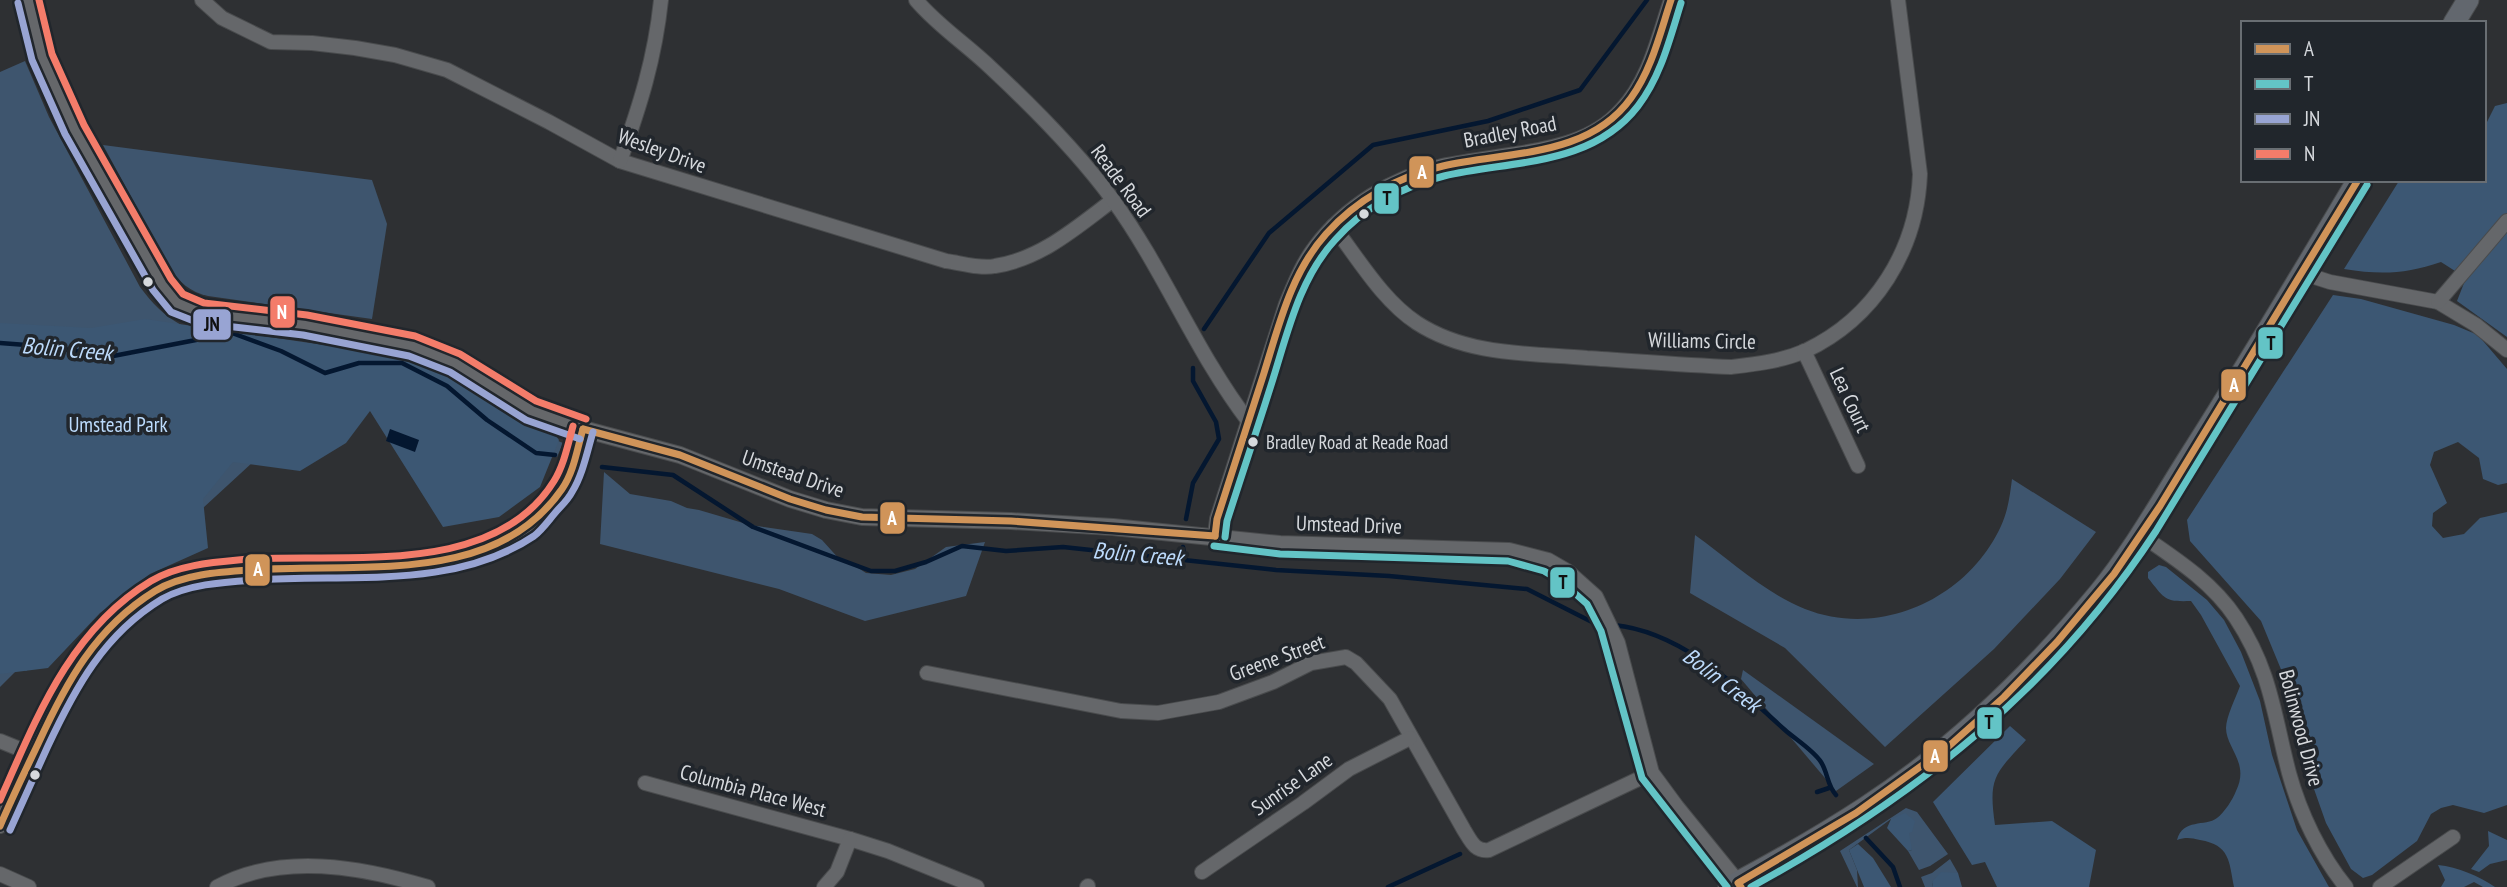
<svg xmlns="http://www.w3.org/2000/svg" width="2507" height="887" font-family="'PT Sans Narrow',sans-serif">
  <rect width="100%" height="100%" fill="#2e3033"/>
  <!-- green -->
  <g fill="#3e556e">
    <path d="M25 61 49 117 140 287C152 303 164 316 183 326L503 418 563 443 557 457 514 447 342 380 26 671 20 667 0 687V72Z"/>
    <path d="M103 145 372 180 387 224 372 319 208 296C190 292 179 282 169 267Z"/>
    <polygon points="604,472 630,494 671,501 687,508 699,510 750,525 812,534 822,540 841,561 852,564 866,573 891,575 915,569 946,547 985,542 966,596 865,621 779,589 600,544"/>
    <path d="M2012 479 2096 532 2060 579 1994 649 1885 747 1785 648 1690 593 1695 535C1730 560 1765 593 1805 609 1881 639 1968 598 2001 526 2008 511 2010 495 2012 479Z"/>
    <polygon points="1743,670 1874,764 1836,791 1741,679"/>
    <polygon points="1906,808 1917,812 1948,854 1930,866 1919,870 1908,851 1912,850 1891,819 1849,850 1857,870 1858,887 1857,887 1840,851"/>
    <polygon points="1950,859 1958,873 1932,882 1933,887 1925,887 1921,877 1932,873"/>
  </g>
  <!-- forest -->
  <g fill="#3c5773">
    <path d="M2507 103V337L2457 301 2466 278 2441 262C2406 274 2381 275 2344 269L2399 181 2484 180V128L2495 106Z"/>
    <polygon points="2333,295 2361,299 2454,325 2478,335 2507,369 2507,483 2498,485 2483,479 2479,458 2458,442 2434,452 2430,465 2447,503 2433,513 2432,526 2443,538 2464,534 2480,518 2507,512 2507,805 2484,813 2453,805 2441,808 2431,814 2417,841 2372,875 2363,878 2351,869 2326,823 2302,755 2299,713 2261,621 2190,541 2187,520"/>
    <polygon points="145,319 406,357 447,374 499,408 553,432 559,440 540,487 499,517 443,527 370,411 346,443 300,471 233,462 203,499 208,548 150,574 100,613 48,668 0,674 0,323 91,328"/>
    <path d="M2159 565 2166 567 2207 600 2224 620 2241 652 2260 701 2272 755 2297 830 2329 887H2234C2229 861 2230 845 2200 840 2191 838 2186 837 2177 840 2183 818 2205 827 2217 818 2224 813 2233 799 2236 791 2250 763 2226 748 2226 728 2226 717 2236 697 2240 686L2201 615 2191 601C2164 602 2165 599 2148 578V572Z"/>
    <path d="M2010 726 2026 740C1995 774 1988 777 1995 825L2052 821 2096 850 2089 887H1997L1985 862 1972 865 1933 802Z"/>
    <polygon points="1905,813 1915,821 1912,832 1909,833 1912,850 1908,851 1887,828 1891,819"/>
    <polygon points="2488,831 2507,840 2507,860 2490,864 2479,872 2471,869 2489,846"/>
    <polygon points="1858,844 1873,858 1891,887 1864,887 1849,850"/>
    <path d="M2438 865C2458 867 2479 876 2495 887H2483L2474 882 2464 887H2441L2445 880Z"/>
    <polygon points="1941,872 1958,873 1962,887 1933,887 1932,882"/>
  </g>
  <!-- water -->
  <polygon fill="#041730" points="390,429 419,440 415,452 386,441"/>
  <g fill="none" stroke-linecap="round" stroke-linejoin="round">
    <!-- stream -->
    <g stroke="#041730" stroke-width="4.5">
      <polyline points="1204,329 1269,233 1373,145 1488,121 1580,90 1647,0"/>
      <polyline points="0,343 53,347 108,357 232,333 281,351 325,373 359,363 402,363 447,386 487,420 536,453 555,455"/>
      <polyline points="602,467 673,475 753,527 871,571 895,571 926,562 962,546 1006,551 1063,547 1276,570 1389,576 1527,589 1592,622 1602,623"/>
      <polyline points="1186,519 1193,483 1219,439 1216,422 1193,381 1193,368"/>
      <polyline points="1183,547 1185,559"/>
      <path d="M1614 625C1682 632 1736 686 1785 730 1795 739 1813 750 1821 762 1828 773 1827 785 1836 795"/>
      <polyline points="1817,792 1829,788"/>
      <polyline points="1866,838 1893,867 1900,887"/>
      <polyline points="1388,887 1460,854"/>
    </g>
    <!-- minor casing -->
    <g stroke="#494b4d" stroke-width="16">
      <g id="minor">
        <path d="M202 0 222 18 271 42 312 43 355 48 395 55 447 70 549 122 620 161 946 261C961 263 980 269 995 266 1041 259 1077 227 1113 200"/>
        <path d="M916 0C938 26 966 44 991 68 1034 108 1078 152 1113 200 1164 270 1196 353 1249 422"/>
        <path d="M620 161C640 106 655 58 661 0"/>
        <path d="M1333 226C1358 258 1382 300 1417 323 1468 356 1529 353 1587 358 1635 361 1683 365 1731 367 1756 364 1782 361 1805 351 1875 318 1917 250 1920 174L1898 0"/>
        <polyline points="2302,273 2330,282 2438,302 2476,325 2507,350"/>
        <polyline points="2438,302 2507,221"/>
        <polyline points="1804,351 1858,466"/>
        <path d="M2141 535C2176 559 2212 582 2236 618 2271 671 2274 715 2289 773 2300 813 2320 855 2346 887"/>
        <path d="M1215 536 1217 519 1286 304C1294 285 1302 264 1315 247 1345 207 1393 177 1442 166 1466 161 1491 158 1516 154 1554 148 1594 140 1621 110 1649 81 1658 38 1671 0"/>
        <path d="M927 673 1121 711 1158 713 1219 702 1273 682 1311 663 1346 657 1356 663 1390 699 1464 830C1471 841 1475 852 1489 850L1651 773"/>
        <polyline points="0,741 32,754"/>
        <polyline points="645,783 850,839 888,851 977,887"/>
        <path d="M0 826C12 798 25 771 38 743 61 693 80 648 125 613 137 603 160 586 174 582 289 543 490 611 562 489 573 470 577 449 583 429"/>
        <polyline points="1202,872 1303,803 1349,769 1410,738"/>
        <polyline points="0,874 29,887"/>
        <path d="M217 887C281 852 362 867 428 887"/>
        <polyline points="824,887 837,872 850,839"/>
        <polyline points="1087,887 1088,886"/>
        <polyline points="2380,887 2453,837"/>
      </g>
    </g>
    <!-- tertiary casing -->
    <g stroke="#494b4d" stroke-width="18">
      <path id="tertiary" d="M28 0C50 103 109 195 162 285L177 303 201 313 305 325 391 340 433 353 455 363 531 411 583 429 680 455 790 499 826 510 862 517 1011 521 1113 527 1280 544 1509 551 1548 561 1567 572 1595 597 1617 643 1651 773 1676 807 1741 887"/>
    </g>
    <!-- primary casing -->
    <g stroke="#494b4d" stroke-width="23">
      <g id="primary">
        <polyline points="2454,23 2468,0"/>
        <path d="M1729 887C1776 862 1822 836 1866 807 1955 749 2032 674 2099 593 2134 550 2161 502 2190 456 2248 365 2303 272 2358 180"/>
      </g>
    </g>
    <!-- minor -->
    <use href="#minor" stroke="#65676a" stroke-width="14"/>
    <!-- tertiary -->
    <use href="#tertiary" stroke="#65676a" stroke-width="16"/>
    <!-- primary -->
    <use href="#primary" stroke="#62676e" stroke-width="21"/>
    <!-- bus-1 casing -->
    <g stroke="#21262c" stroke-width="12">
      <g id="bus-1">
        <polyline points="583,429 680,455 790,499 826,510 862,517 1011,521 1215,536"/>
        <path d="M1215 536 1217 519C1233 470 1248 422 1264 373 1279 325 1291 273 1326 234 1356 200 1399 176 1443 166 1508 151 1588 158 1631 98 1652 69 1660 33 1671 0"/>
        <path d="M0 826C12 798 25 771 38 744 66 683 95 628 155 591 183 574 220 572 252 570 356 562 494 588 562 489 574 472 577 449 583 429"/>
        <polyline points="1741,887 1738,883 1856,813 1949,746 2004,697 2057,642 2114,574 2160,506 2358,180"/>
      </g>
    </g>
    <!-- bus-2 casing -->
    <g stroke="#21262c" stroke-width="12">
      <g id="bus-2">
        <path d="M1225 537 1227 521C1242 474 1258 427 1273 379 1288 331 1300 278 1335 240 1363 208 1403 186 1444 176 1512 160 1591 167 1638 106 1661 76 1670 38 1681 3"/>
        <polyline points="1214,546 1280,554 1508,561 1544,571 1561,581 1587,604 1601,631 1642,778 1727,887"/>
        <path d="M1751 887C1914 798 2053 689 2156 531L2367 185"/>
      </g>
    </g>
    <!-- bus-3 casing -->
    <g stroke="#21262c" stroke-width="12">
      <g id="bus-3">
        <polyline points="18,3 32,60 65,134 153,290 171,312 199,323 303,335 409,356 450,372 526,420 580,439"/>
        <path d="M10 830C22 803 35 775 47 748 75 688 104 634 162 599 188 584 225 582 255 580 348 573 452 591 534 536 542 530 549 520 555 513 561 506 568 500 572 492 583 474 587 452 593 432"/>
      </g>
    </g>
    <!-- bus-4 casing -->
    <g stroke="#21262c" stroke-width="12">
      <g id="bus-4">
        <polyline points="39,0 52,54 84,125 171,279 183,294 204,303 307,315 415,336 460,354 536,401 586,419"/>
        <path d="M0 800C37 717 70 630 151 581 179 564 217 562 249 559 346 553 494 578 554 481 564 465 568 444 573 426"/>
      </g>
    </g>
    <!-- bus-1 -->
    <use href="#bus-1" stroke="#d09459" stroke-width="7"/>
    <!-- bus-2 -->
    <use href="#bus-2" stroke="#63c4c6" stroke-width="7"/>
    <!-- bus-3 -->
    <use href="#bus-3" stroke="#98a4d3" stroke-width="7"/>
    <!-- bus-4 -->
    <use href="#bus-4" stroke="#f47c6a" stroke-width="7"/>
  </g>
  <!-- markers -->
  <g fill="#d6d9dd" stroke="#21262c" stroke-width="2.5">
    <circle cx="1364" cy="214" r="6"/>
    <circle cx="148" cy="282" r="6"/>
    <circle cx="1253" cy="442" r="6"/>
    <circle cx="35" cy="775" r="6"/>
  </g>
  <g text-anchor="middle" stroke-width="7" stroke-linejoin="round" paint-order="stroke">
    <!-- bus labels -->
    <g font-size="19" fill="#d6d9dd" stroke="#21262c" text-anchor="start">
      <text x="1266" y="449">Bradley Road at Reade Road</text>
    </g>
    <!-- street labels -->
    <g font-size="21" fill="#d6d9dd" stroke="#21262c">
      <text transform="translate(1510 132) rotate(-11)" y="7">Bradley Road</text>
      <text transform="translate(662 151) rotate(20)" y="7">Wesley Drive</text>
      <text transform="translate(1121 181) rotate(53)" y="7">Reade Road</text>
      <text transform="translate(1702 341) rotate(1)" y="7">Williams Circle</text>
      <text transform="translate(1850 400) rotate(65)" y="7">Lea Court</text>
      <text transform="translate(793 474) rotate(19)" y="7">Umstead Drive</text>
      <text transform="translate(1349 525) rotate(2)" y="7">Umstead Drive</text>
      <text transform="translate(1277 658) rotate(-20)" y="7">Greene Street</text>
      <text transform="translate(2301 728) rotate(75)" y="7">Bolinwood Drive</text>
      <text transform="translate(1292 784) rotate(-35)" y="7">Sunrise Lane</text>
      <text transform="translate(753 791) rotate(15)" y="7">Columbia Place West</text>
    </g>
    <!-- park labels -->
    <g font-size="21" fill="#bbdafb" stroke="#21262c">
      <text x="118" y="432">Umstead Park</text>
    </g>
    <!-- water labels -->
    <g font-size="23" font-style="italic" fill="#bcdafb" stroke="#21262c">
      <text transform="translate(67 349) rotate(5)" y="8">Bolin Creek</text>
      <text transform="translate(1138 554) rotate(5)" y="8">Bolin Creek</text>
      <text transform="translate(1722 680) rotate(37)" y="8">Bolin Creek</text>
    </g>
  </g>
  <g stroke="#21262c" stroke-width="2.5">
    <rect x="1408" y="155" width="27" height="34" rx="7" fill="#d09459"/>
    <rect x="1373" y="182" width="27" height="33" rx="7" fill="#63c4c6"/>
    <rect x="269" y="295" width="27" height="34" rx="7" fill="#f47c6a"/>
    <rect x="192" y="308" width="40" height="33" rx="7" fill="#98a4d3"/>
    <rect x="2257" y="326" width="27" height="34" rx="7" fill="#63c4c6"/>
    <rect x="2220" y="368" width="27" height="34" rx="7" fill="#d09459"/>
    <rect x="879" y="501" width="27" height="34" rx="7" fill="#d09459"/>
    <rect x="244" y="553" width="27" height="34" rx="7" fill="#d09459"/>
    <rect x="1549" y="566" width="27" height="33" rx="7" fill="#63c4c6"/>
    <rect x="1976" y="706" width="27" height="34" rx="7" fill="#63c4c6"/>
    <rect x="1922" y="739" width="27" height="34" rx="7" fill="#d09459"/>
  </g>
  <g font-size="19" text-anchor="middle" font-weight="bold" fill="#fff">
    <text x="1422" y="179">A</text>
    <text x="282" y="319">N</text>
    <text x="2234" y="392">A</text>
    <text x="892" y="525">A</text>
    <text x="258" y="576">A</text>
    <text x="1935" y="763">A</text>
  </g>
  <g font-size="19" text-anchor="middle" font-weight="bold" fill="#111">
    <text x="1387" y="205">T</text>
    <text x="212" y="331">JN</text>
    <text x="2271" y="350">T</text>
    <text x="1563" y="589">T</text>
    <text x="1989" y="729">T</text>
  </g>
  <!-- legend -->
  <rect x="2241" y="21" width="245" height="161" fill="#21262c" stroke="#696e73" stroke-width="2"/>
  <rect x="2255" y="44" width="35" height="10" fill="#d09459" stroke="#696e73" stroke-width="2"/>
  <text x="2304" y="56" font-size="21" fill="#d6d9dd">A</text>
  <rect x="2255" y="79" width="35" height="10" fill="#63c4c6" stroke="#696e73" stroke-width="2"/>
  <text x="2304" y="91" font-size="21" fill="#d6d9dd">T</text>
  <rect x="2255" y="114" width="35" height="10" fill="#98a4d3" stroke="#696e73" stroke-width="2"/>
  <text x="2304" y="126" font-size="21" fill="#d6d9dd">JN</text>
  <rect x="2255" y="149" width="35" height="10" fill="#f47c6a" stroke="#696e73" stroke-width="2"/>
  <text x="2304" y="161" font-size="21" fill="#d6d9dd">N</text>
</svg>
